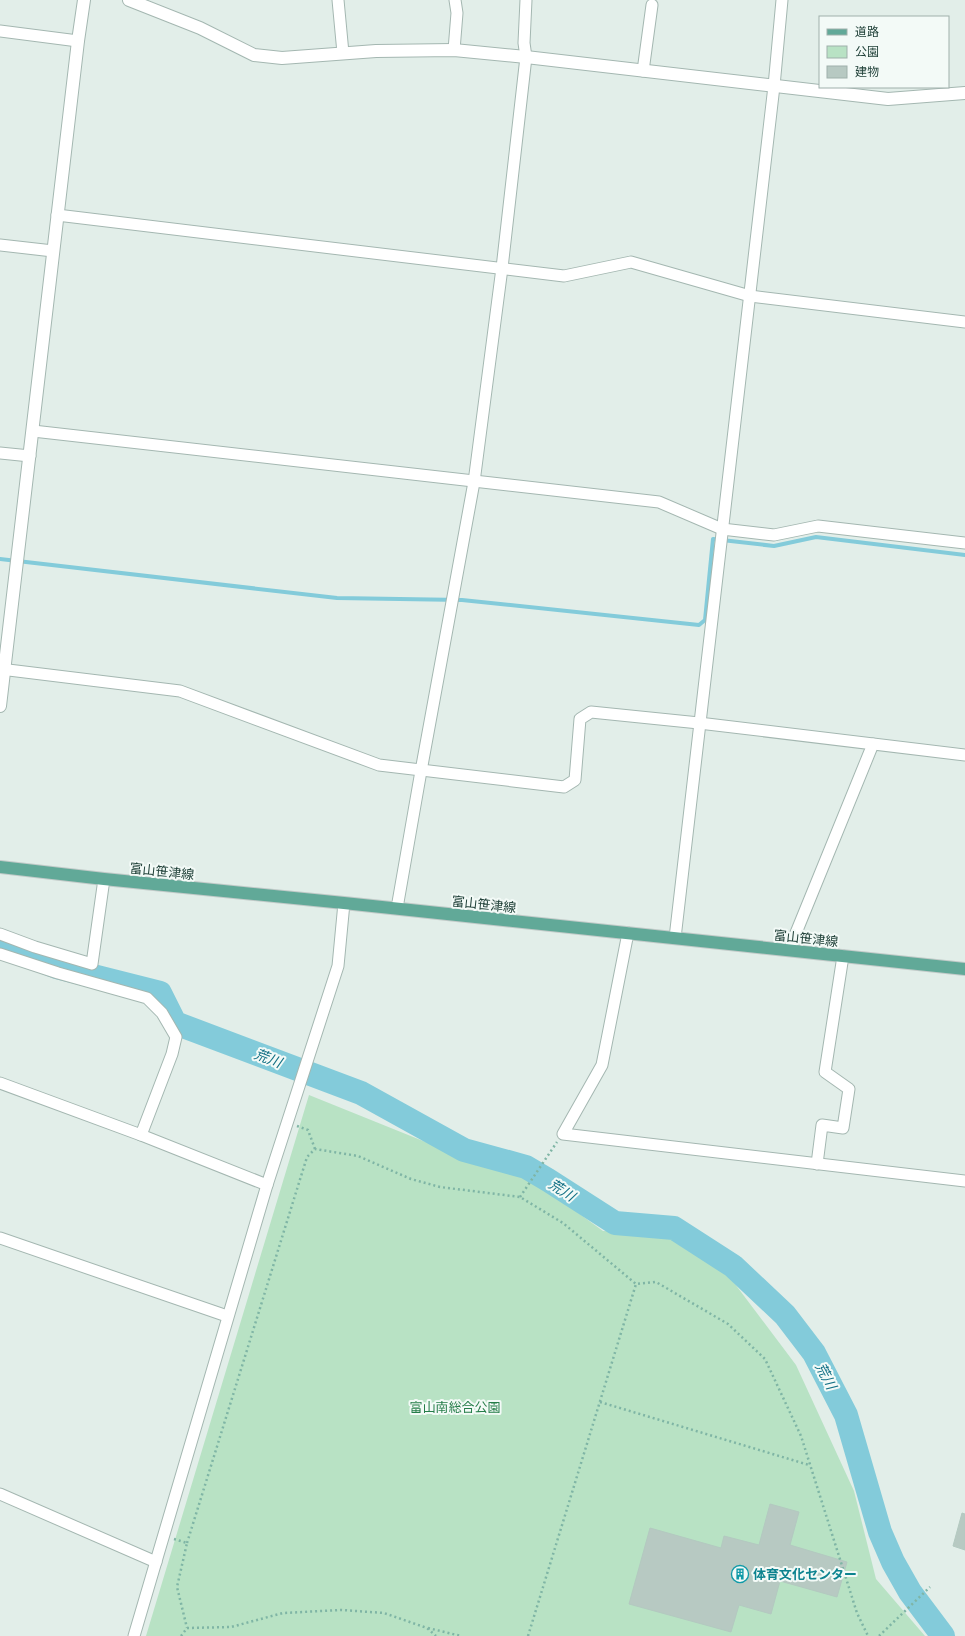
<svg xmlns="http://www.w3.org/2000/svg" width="965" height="1636" font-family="'Fira Sans Condensed','Noto Sans JP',sans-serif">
  <rect width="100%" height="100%" fill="#e2eee9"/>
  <!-- green -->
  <polygon fill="#b8e2c4" points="309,1095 438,1147 522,1172 603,1231 665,1232 729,1276 796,1365 854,1491 876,1579 925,1636 146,1636"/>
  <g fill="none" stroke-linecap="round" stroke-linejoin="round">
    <!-- stream -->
    <polyline stroke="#83cbda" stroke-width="4" points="0,559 337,598 462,600 699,625 705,620 713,539 774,546 816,537 965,555"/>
    <!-- river -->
    <polyline stroke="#83cbda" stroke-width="24" points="0,944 57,967 160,993 175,1023 361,1093 464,1150 526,1167 548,1180 615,1223 674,1228 733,1266 785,1315 814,1353 846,1415 880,1532 893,1562 910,1592 943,1636"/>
  </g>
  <!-- building -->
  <g fill="#b7c9c2" stroke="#b3c9c0">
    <polygon points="770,1504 799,1512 790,1545 847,1562 837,1597 780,1581 771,1614 739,1605 731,1632 629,1604 650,1528 721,1548 724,1536 759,1545"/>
    <polygon points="962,1513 965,1514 965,1550 953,1546"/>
  </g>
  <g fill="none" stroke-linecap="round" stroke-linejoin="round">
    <!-- minor casing -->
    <g stroke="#a4b7b1" stroke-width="13">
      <g id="minor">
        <polyline points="338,0 343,53"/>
        <polyline points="0,31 78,41"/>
        <polyline points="454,50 457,13 455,0"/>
        <polyline points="643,71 652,5"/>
        <polyline points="57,215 564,276 631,262 750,296 965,322"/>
        <polyline points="0,245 53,251"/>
        <polyline points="33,431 659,502 722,529 774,535 818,526 965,543"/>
        <polyline points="0,453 30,456"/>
        <polyline points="0,669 180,691 379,765 564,787 575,780 580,719 591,712 699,723 965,755"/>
        <polyline points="397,908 421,771 474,482 502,268 526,57 524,43 526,0"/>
        <polyline points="628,933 602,1065 563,1134 965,1181"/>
        <polyline points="0,934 35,947 92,964 104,879"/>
        <polyline points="675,938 774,86 782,0"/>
        <polyline points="789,950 873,744"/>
        <polyline points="0,954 58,973 147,998 162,1013 176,1037 172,1054 141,1135 0,1083"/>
        <polyline points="141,1135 267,1185"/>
        <polyline points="817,1164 822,1125 843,1128 849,1089 825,1072 843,956"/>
        <polyline points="0,1238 227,1316"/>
        <polyline points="0,1494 156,1562"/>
        <polyline points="134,1636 267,1185 338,966 344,903"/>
      </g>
    </g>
    <!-- tertiary casing -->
    <g stroke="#a4b7b1" stroke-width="14">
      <g id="tertiary">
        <polyline points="129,0 200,28 254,55 282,58 376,51 454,50 526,57 888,99 965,93"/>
        <polyline points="0,706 78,41 84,0"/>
      </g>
    </g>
    <!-- primary casing -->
    <g stroke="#c1cac8" stroke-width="14">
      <polyline id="primary" points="0,867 104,879 344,903 965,969"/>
    </g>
    <!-- path -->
    <g stroke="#7fb5a5" stroke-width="2.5" stroke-dasharray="2 3" stroke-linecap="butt">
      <polyline points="297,1126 308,1130 315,1149"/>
      <polyline points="520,1197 557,1142"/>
      <polyline points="600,1402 809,1465"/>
      <polyline points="174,1539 187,1543 177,1587 187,1628"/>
      <polyline points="187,1543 307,1157 315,1149 358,1156 411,1179 440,1187 520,1197 563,1223 636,1284 656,1282 728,1324 765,1359 801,1436 857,1613 868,1636"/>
      <polyline points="428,1628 461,1636"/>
      <polyline points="181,1636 187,1628 231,1627 283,1613 342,1610 384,1613 427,1628 436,1636"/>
      <polyline points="528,1636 636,1284"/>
      <polyline points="879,1636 930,1587"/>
    </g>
    <!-- minor -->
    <use href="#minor" stroke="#fff" stroke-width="11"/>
    <!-- tertiary -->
    <use href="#tertiary" stroke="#fff" stroke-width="12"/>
    <!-- primary -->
    <use href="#primary" stroke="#61a998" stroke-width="12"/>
  </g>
  <!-- icons -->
  <defs>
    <g id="building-ring" transform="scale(0.9)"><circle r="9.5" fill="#f3faf7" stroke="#0f9aa8" stroke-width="1.5"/><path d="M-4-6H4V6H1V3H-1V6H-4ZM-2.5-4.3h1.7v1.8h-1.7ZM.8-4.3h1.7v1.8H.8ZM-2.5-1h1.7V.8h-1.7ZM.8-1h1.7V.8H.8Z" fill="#0f9aa8"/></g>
  </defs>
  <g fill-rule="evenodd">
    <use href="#building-ring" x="740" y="1574"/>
  </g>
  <g text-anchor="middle" stroke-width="4" stroke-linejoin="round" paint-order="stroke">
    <!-- street labels -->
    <g font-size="13" fill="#204139" stroke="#f3faf7">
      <text transform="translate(162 871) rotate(6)" y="5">富山笹津線</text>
      <text transform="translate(484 904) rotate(6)" y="5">富山笹津線</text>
      <text transform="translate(806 938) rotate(6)" y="5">富山笹津線</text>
    </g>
    <!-- park labels -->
    <g font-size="13" fill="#257d49" stroke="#f3faf7">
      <text x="455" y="1412">富山南総合公園</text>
    </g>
    <!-- culture labels -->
    <g font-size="13" font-weight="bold" fill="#0d838f" stroke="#f3faf7" text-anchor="start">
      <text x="753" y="1579">体育文化センター</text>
    </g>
    <!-- water labels -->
    <g font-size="14" font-style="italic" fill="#127085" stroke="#f3faf7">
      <text transform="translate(268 1058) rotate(21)" y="5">荒川</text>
      <text transform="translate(562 1190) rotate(32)" y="5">荒川</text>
      <text transform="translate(826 1376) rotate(62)" y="5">荒川</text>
    </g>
  </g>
  <!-- legend -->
  <rect x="819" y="16" width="130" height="72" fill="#f3faf7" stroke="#9fb0ab"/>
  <rect x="827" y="29" width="20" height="6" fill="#61a998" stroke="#9fb0ab"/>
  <text x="855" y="36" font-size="12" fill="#204139">道路</text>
  <rect x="827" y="46" width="20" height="12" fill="#b8e2c4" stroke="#9fb0ab"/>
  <text x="855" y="56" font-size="12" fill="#204139">公園</text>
  <rect x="827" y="66" width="20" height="12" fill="#b7c9c2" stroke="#9fb0ab"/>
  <text x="855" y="76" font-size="12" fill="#204139">建物</text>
</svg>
